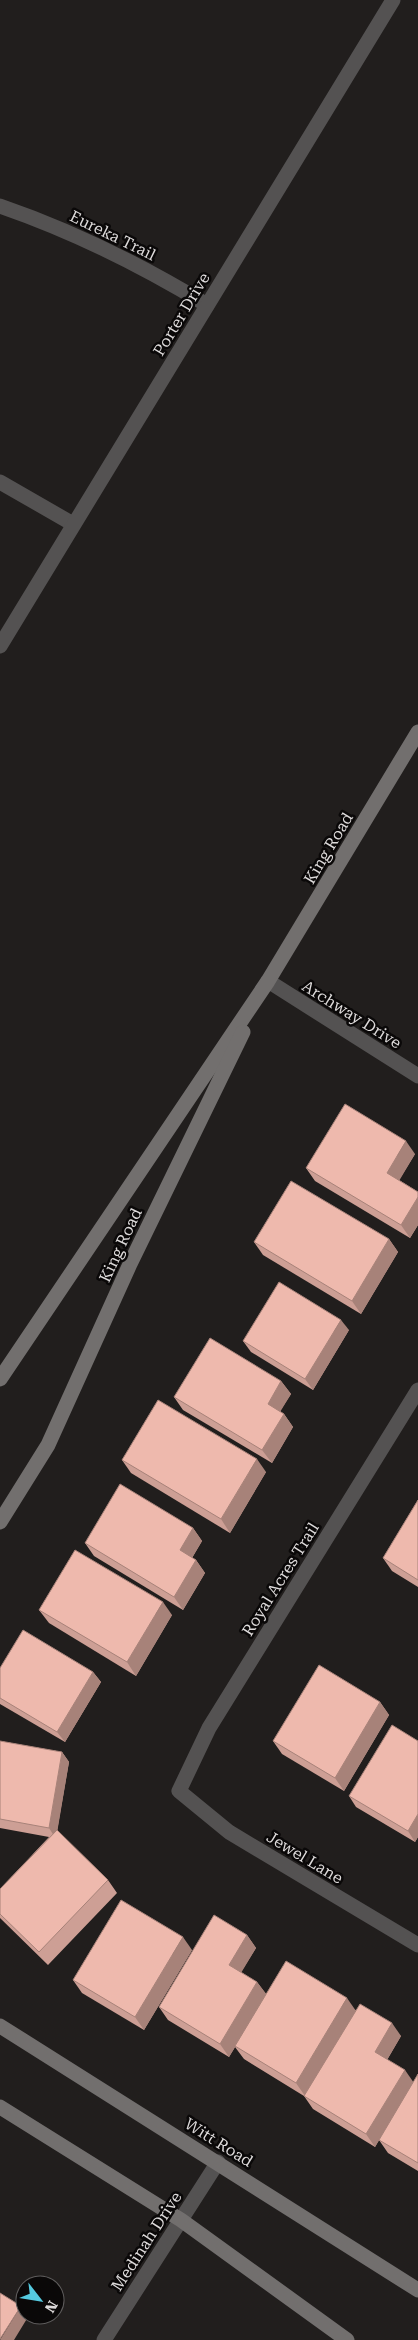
<svg xmlns="http://www.w3.org/2000/svg" width="418" height="2340" font-family="'Roboto Serif',serif">
  <rect width="100%" height="100%" fill="#211e1d"/>
  <g fill="none" stroke-linecap="round" stroke-linejoin="round">
    <!-- lane -->
    <polyline stroke="#545252" stroke-width="15" points="0,482 73,524"/>
    <!-- street -->
    <g stroke="#545252" stroke-width="15">
      <path d="M0 206C73 231 141 265 207 305"/>
      <polyline points="0,646 393,0"/>
      <polyline points="268,981 418,1076"/>
      <polyline points="418,1390 209,1728 179,1791 229,1832 418,1945"/>
      <polyline points="104,2340 218,2162"/>
    </g>
    <!-- secondary -->
    <g stroke="#726f6e" stroke-width="15">
      <polyline points="0,1379 268,981 418,732"/>
      <polyline points="0,1522 48,1445 130,1264 243,1032"/>
      <polyline points="0,2026 418,2290"/>
      <polyline points="0,2107 181,2220 347,2340"/>
    </g>
  </g>
  <!-- wall -->
  <g fill="#cd9f95">
    <polygon points="415,1154 399,1180 418,1192 418,1225 410,1238 315,1181 306,1168"/>
    <polygon points="389,1239 398,1252 361,1314 263,1255 254,1242"/>
    <polygon points="349,1330 313,1390 251,1352 243,1341"/>
    <polygon points="281,1381 291,1394 280,1411 284,1414 293,1427 272,1463 183,1410 174,1397"/>
    <polygon points="122,1460 266,1472 230,1533 131,1473"/>
    <polygon points="418,1500 418,1587 392,1571 383,1558"/>
    <polygon points="193,1528 202,1541 192,1558 196,1560 205,1573 183,1610 94,1556 85,1543"/>
    <polygon points="39,1610 172,1615 136,1676 49,1623"/>
    <polygon points="0,1668 93,1672 101,1682 65,1742 0,1704"/>
    <polygon points="380,1702 389,1715 344,1791 282,1754 273,1741"/>
    <polygon points="0,1741 62,1752 69,1762 57,1831 108,1880 117,1893 48,1965 0,1918 0,1889 49,1837 0,1828"/>
    <polygon points="418,1741 418,1837 415,1842 356,1807 349,1796"/>
    <polygon points="247,1935 256,1948 241,1972 257,1982 266,1994 356,2010 401,2036 387,2060 413,2083 418,2074 418,2171 388,2153 379,2140 375,2147 313,2109 304,2096 244,2059 235,2047 229,2057 168,2020 159,2007"/>
    <polygon points="192,1950 144,2030 82,1993 73,1980"/>
  </g>
  <!-- shaded-wall -->
  <g fill="#a78279">
    <polygon points="406,1141 415,1154 396,1186 387,1173"/>
    <polygon points="418,1197 418,1225 410,1238 401,1225"/>
    <polygon points="389,1239 398,1252 361,1314 352,1301"/>
    <polygon points="341,1320 349,1330 313,1390 305,1379"/>
    <polygon points="281,1381 291,1394 277,1417 268,1404"/>
    <polygon points="284,1414 293,1427 272,1463 262,1450"/>
    <polygon points="257,1459 266,1472 230,1533 221,1519"/>
    <polygon points="193,1528 202,1541 189,1563 180,1550"/>
    <polygon points="196,1560 205,1573 183,1610 174,1597"/>
    <polygon points="163,1602 172,1615 136,1676 127,1662"/>
    <polygon points="93,1672 101,1682 65,1742 57,1732"/>
    <polygon points="380,1702 389,1715 344,1791 335,1778"/>
    <polygon points="62,1752 69,1762 56,1839 49,1828"/>
    <polygon points="418,1814 418,1837 415,1842 408,1831"/>
    <polygon points="247,1935 256,1948 238,1978 229,1965"/>
    <polygon points="183,1937 192,1950 144,2030 135,2017"/>
    <polygon points="257,1982 267,1995 229,2057 220,2044"/>
    <polygon points="347,1998 356,2011 305,2096 296,2083"/>
    <polygon points="392,2023 401,2036 384,2065 375,2052"/>
    <polygon points="405,2070 414,2083 375,2147 366,2134"/>
    <polygon points="21,2306 25,2312 25,2315 27,2315 28,2317 14,2340 0,2340"/>
  </g>
  <!-- building -->
  <g fill="#eeb9ad" stroke="#a78279">
    <polygon points="345,1104 406,1141 387,1173 418,1192 418,1197 401,1225 306,1168"/>
    <polygon points="291,1181 389,1239 352,1301 254,1242"/>
    <polygon points="279,1282 341,1320 305,1379 243,1341"/>
    <polygon points="210,1338 281,1381 268,1404 284,1414 262,1450 174,1397"/>
    <polygon points="158,1400 257,1459 221,1519 122,1460"/>
    <polygon points="120,1484 193,1528 180,1550 196,1560 174,1597 85,1543"/>
    <polygon points="418,1500 418,1580 383,1558"/>
    <polygon points="75,1550 163,1602 127,1662 39,1610"/>
    <polygon points="23,1630 93,1672 57,1732 0,1698 0,1668"/>
    <polygon points="319,1665 380,1702 335,1778 273,1741"/>
    <polygon points="392,1725 418,1741 418,1814 408,1831 349,1796"/>
    <polygon points="0,1741 62,1752 49,1828 0,1819"/>
    <polygon points="57,1830 108,1880 39,1952 0,1914 0,1889"/>
    <polygon points="121,1900 183,1937 135,2017 73,1980"/>
    <polygon points="214,1915 247,1935 229,1965 257,1982 220,2044 159,2007"/>
    <polygon points="286,1961 347,1998 296,2083 235,2046"/>
    <polygon points="360,2004 392,2023 375,2052 405,2070 366,2134 304,2096"/>
    <polygon points="418,2074 418,2163 379,2140"/>
    <polygon points="0,2293 21,2306 0,2339"/>
  </g>
  <g text-anchor="middle" stroke-width="5" stroke-linejoin="round" paint-order="stroke">
    <!-- street labels -->
    <g font-size="16" fill="#dddada" stroke="#0a0808">
      <text transform="translate(113 235) rotate(26)" y="6">Eureka Trail</text>
      <text transform="translate(181 314) rotate(-59)" y="6">Porter Drive</text>
      <text transform="translate(328 848) rotate(-59)" y="6">King Road</text>
      <text transform="translate(352 1014) rotate(32)" y="6">Archway Drive</text>
      <text transform="translate(120 1245) rotate(-65)" y="6">King Road</text>
      <text transform="translate(280 1579) rotate(-58)" y="6">Royal Acres Trail</text>
      <text transform="translate(305 1857) rotate(31)" y="6">Jewel Lane</text>
      <text transform="translate(219 2142) rotate(32)" y="6">Witt Road</text>
      <text transform="translate(146 2241) rotate(-57)" y="6">Medinah Drive</text>
    </g>
  </g>
  <!-- north arrow -->
  <g transform="translate(40 2300) rotate(121)"><circle r="24" fill="#0a0808" stroke="#5e5c5c"/>
  <path d="M0-4L9 19L0 12L-9 19Z" fill="#55cae0"/>
  <text y="-8" font-size="14" font-weight="bold" text-anchor="middle" fill="#dddada">N</text>
  </g>
</svg>
